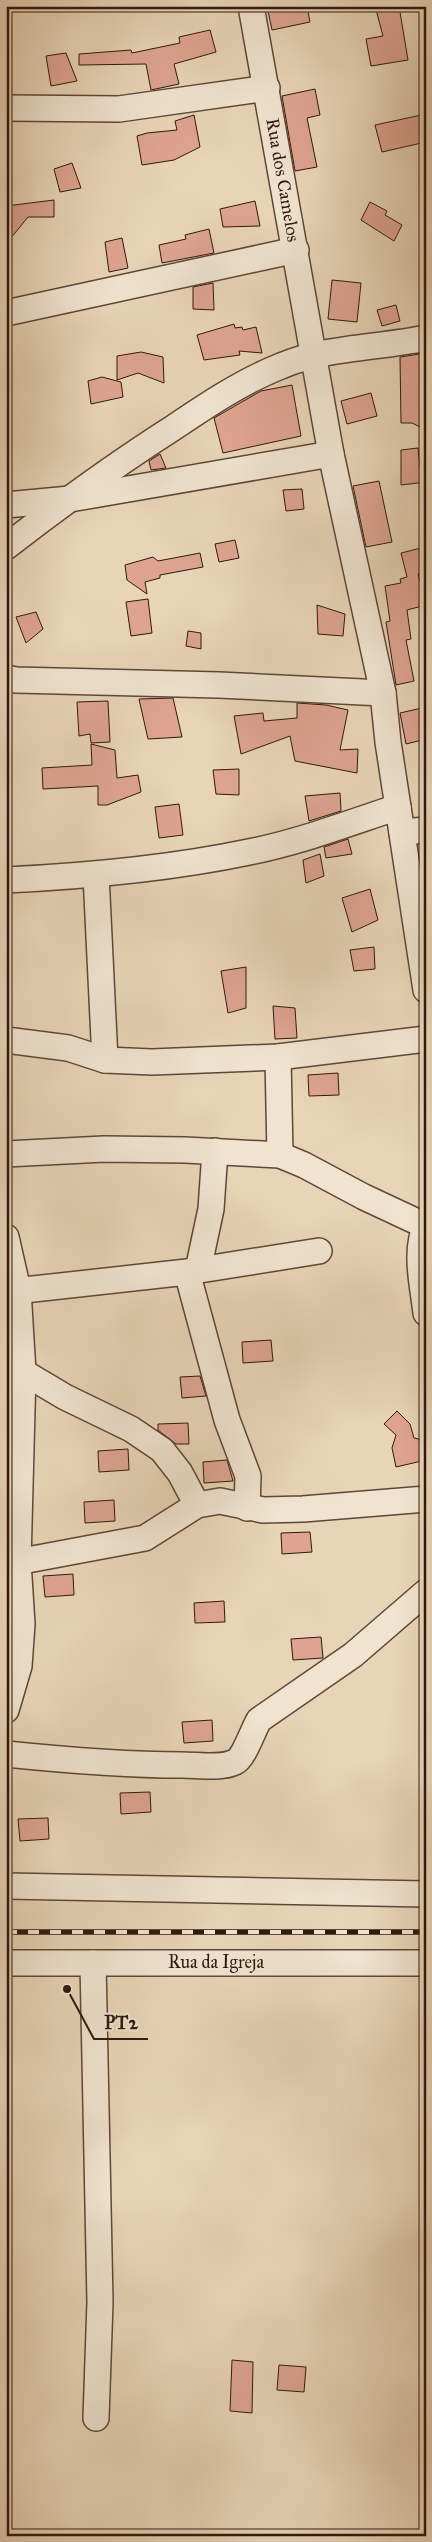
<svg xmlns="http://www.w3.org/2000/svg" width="432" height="2542" font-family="'IM FELL Great Primer',serif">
  <rect width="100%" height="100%" fill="#e8d5b7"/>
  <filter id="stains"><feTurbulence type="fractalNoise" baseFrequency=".004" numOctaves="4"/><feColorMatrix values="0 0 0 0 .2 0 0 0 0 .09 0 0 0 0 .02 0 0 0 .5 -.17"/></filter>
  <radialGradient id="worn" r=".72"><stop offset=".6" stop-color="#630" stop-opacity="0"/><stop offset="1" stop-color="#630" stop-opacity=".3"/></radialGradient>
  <!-- building -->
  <g fill="#dea491" stroke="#30180e">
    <polygon points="267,6 307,6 310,22 272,30"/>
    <polygon points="375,6 399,6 408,60 371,66 366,39 383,36"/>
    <polygon points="210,30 216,52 174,64 179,84 151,90 146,64 79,65 79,54 131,50 132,53 180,43 179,37"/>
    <polygon points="66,53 77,81 51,86 46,56"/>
    <polygon points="315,89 320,115 307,118 317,167 295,171 282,96"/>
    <polygon points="426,114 426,142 382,152 375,125"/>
    <polygon points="194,115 200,147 174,160 142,165 137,136 147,133 177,130 175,121"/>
    <polygon points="72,163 81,188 60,192 54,169"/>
    <polygon points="54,200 54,217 28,217 6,244 6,206"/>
    <polygon points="255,201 260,226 223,227 220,209"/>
    <polygon points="370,202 387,211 385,215 402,225 394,241 361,220"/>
    <polygon points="209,229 214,253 162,263 159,245 186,239 185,235"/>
    <polygon points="122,238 128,268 109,272 105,242"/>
    <polygon points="332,280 361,283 357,322 328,319"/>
    <polygon points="213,283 214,310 193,309 193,287"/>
    <polygon points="396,305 400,321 382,326 377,310"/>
    <polygon points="234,324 235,328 242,327 243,330 256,327 262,353 239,351 240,355 204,360 197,335"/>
    <polygon points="141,352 163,357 164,383 138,373 117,380 117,356"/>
    <polygon points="426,353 426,430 412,423 401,423 400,357"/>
    <polygon points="102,377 121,382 123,397 91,404 88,381"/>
    <polygon points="292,385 301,436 223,453 214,418 261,391"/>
    <polygon points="371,393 377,416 347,424 341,401"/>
    <polygon points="418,448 420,468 426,467 426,482 401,485 401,450"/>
    <polygon points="160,454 166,468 151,470 149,461"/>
    <polygon points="379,481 392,542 366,547 353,486"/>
    <polygon points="302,489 304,509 286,511 283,490"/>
    <polygon points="235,540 239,558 219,562 215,544"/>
    <polygon points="421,548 426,572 418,574 426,605 407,610 411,639 406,640 414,681 396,685 386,622 390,621 385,586 401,583 400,579 407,577 401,553"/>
    <polygon points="200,553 203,567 160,575 160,578 145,582 147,594 127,580 125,565 153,557 158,561"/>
    <polygon points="148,599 152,633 131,636 126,602"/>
    <polygon points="317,605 345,614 343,636 318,634"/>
    <polygon points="36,612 43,629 26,643 16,617"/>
    <polygon points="188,631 201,633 201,649 186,646"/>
    <polygon points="173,698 182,737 148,739 139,699"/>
    <polygon points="108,701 110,742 91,743 90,734 79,736 77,702"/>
    <polygon points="297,703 326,705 348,710 340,750 358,749 357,773 295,761 290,736 241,754 234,716 263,713 264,721 297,718"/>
    <polygon points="426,707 426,739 406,744 400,713"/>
    <polygon points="91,744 115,750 117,778 138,775 141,792 107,805 98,805 98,786 43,789 42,768 92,765"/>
    <polygon points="239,769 239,795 216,794 213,770"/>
    <polygon points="340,793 341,811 309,821 305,796"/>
    <polygon points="179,804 183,835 159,838 155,807"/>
    <polygon points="348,839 352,854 326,858 324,847"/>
    <polygon points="320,854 324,876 306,883 303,860"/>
    <polygon points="370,889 378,920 352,932 342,898"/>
    <polygon points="374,947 375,969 354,971 350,950"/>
    <polygon points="246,967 246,1008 228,1013 221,971"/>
    <polygon points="273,1006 295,1008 297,1038 275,1039"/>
    <polygon points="338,1073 339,1095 309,1096 308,1075"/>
    <polygon points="271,1340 273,1361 243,1363 242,1342"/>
    <polygon points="200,1376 206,1396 182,1398 180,1377"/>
    <polygon points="397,1411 410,1424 414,1438 423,1440 426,1460 396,1467 392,1448 396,1435 384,1424"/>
    <polygon points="188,1423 189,1444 176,1444 158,1430 158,1424"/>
    <polygon points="128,1449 129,1470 99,1472 98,1451"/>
    <polygon points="227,1460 233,1481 204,1483 203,1462"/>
    <polygon points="114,1500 115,1521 85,1523 84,1502"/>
    <polygon points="310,1532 312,1552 282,1554 281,1533"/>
    <polygon points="73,1574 74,1595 45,1597 43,1576"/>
    <polygon points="224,1601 225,1622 195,1623 194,1603"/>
    <polygon points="321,1637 323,1658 293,1660 291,1639"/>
    <polygon points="212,1720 213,1741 184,1743 182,1722"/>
    <polygon points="150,1792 151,1812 121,1814 120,1793"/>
    <polygon points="48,1818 49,1839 20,1841 18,1819"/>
    <polygon points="232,2360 253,2362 252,2413 230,2411"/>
    <polygon points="279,2365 306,2367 304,2392 277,2390"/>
  </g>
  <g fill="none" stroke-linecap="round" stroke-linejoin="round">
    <!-- minor casing -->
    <g stroke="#5e4738" stroke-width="28">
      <g id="minor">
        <polyline points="251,6 331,454 383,693 388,742 426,990"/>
        <polyline points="6,108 119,109 267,88"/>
        <polyline points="6,313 296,250"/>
        <polyline points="6,505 70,499 331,454"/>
        <path d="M6 547C60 505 115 465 173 428 207 405 243 381 281 366 326 347 378 348 426 338"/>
        <polyline points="6,678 16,680 219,685 383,693"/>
        <polyline points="402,832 426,830"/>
        <polyline points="96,875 105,1060"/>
        <path d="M6 880C88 876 168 869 249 852 300 842 349 823 398 807"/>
        <polyline points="6,1040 68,1048 105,1060 152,1062 278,1057 426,1039"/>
        <polyline points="278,1057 280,1155"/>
        <polyline points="6,1154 104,1149 185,1150 280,1155 304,1165 364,1197 426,1226"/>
        <path d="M426 1226C414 1251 423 1286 426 1313"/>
        <polyline points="6,1237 18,1290 23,1372 18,1562 22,1624 19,1666 6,1710"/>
        <polyline points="198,1270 211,1209 215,1151"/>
        <polyline points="187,1272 227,1420 248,1476 247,1508"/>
        <polyline points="6,1292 187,1272 319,1251"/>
        <polyline points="23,1372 65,1397 131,1429 162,1450 180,1473 197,1505"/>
        <polyline points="6,1564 145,1538 197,1505 220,1501 263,1510 303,1509 426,1499"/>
        <path d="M6 1754C65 1760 123 1765 182 1765 199 1765 220 1769 235 1762 244 1758 253 1730 259 1720L353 1655 426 1592"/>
        <polyline points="6,1886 426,1894"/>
        <polyline points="6,1963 426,1963"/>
        <polyline points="93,1963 100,2302 96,2418"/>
      </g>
    </g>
    <!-- minor -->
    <use href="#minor" stroke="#f0e4d0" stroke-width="25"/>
    <!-- rail casing -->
    <g stroke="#30180e" stroke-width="5.5">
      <polyline id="rail" points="6,1932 426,1932"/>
    </g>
    <!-- rail -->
    <use href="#rail" stroke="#f0e4d0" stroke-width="4" stroke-dasharray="11" stroke-linecap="butt"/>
  </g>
  <g text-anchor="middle" stroke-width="4" stroke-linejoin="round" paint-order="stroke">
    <!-- street labels -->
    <g font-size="18" fill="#30180e" stroke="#f0e4d0">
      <text transform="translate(283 180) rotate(80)" y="6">Rua dos Camelos</text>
      <text x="216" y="1968">Rua da Igreja</text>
    </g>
  </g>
  <!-- callouts -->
  <path fill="none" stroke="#30180e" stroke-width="2" d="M67 1989L94 2039H148"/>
  <circle fill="#30180e" stroke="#f0e4d0" stroke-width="2" cx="67" cy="1989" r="5"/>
  <g font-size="19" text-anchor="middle" font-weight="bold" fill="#30180e" stroke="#f0e4d0" stroke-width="4" stroke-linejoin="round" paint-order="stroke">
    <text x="121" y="2029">PT2</text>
  </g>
  <!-- margin -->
  <rect width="432" height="2542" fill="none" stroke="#e8d5b7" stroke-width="25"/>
  <rect x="8" y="8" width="417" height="2527" fill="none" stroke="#30180e" stroke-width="2.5"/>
  <rect x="12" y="12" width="407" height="2517" fill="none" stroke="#30180e"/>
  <rect width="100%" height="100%" filter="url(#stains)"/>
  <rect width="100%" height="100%" fill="url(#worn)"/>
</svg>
